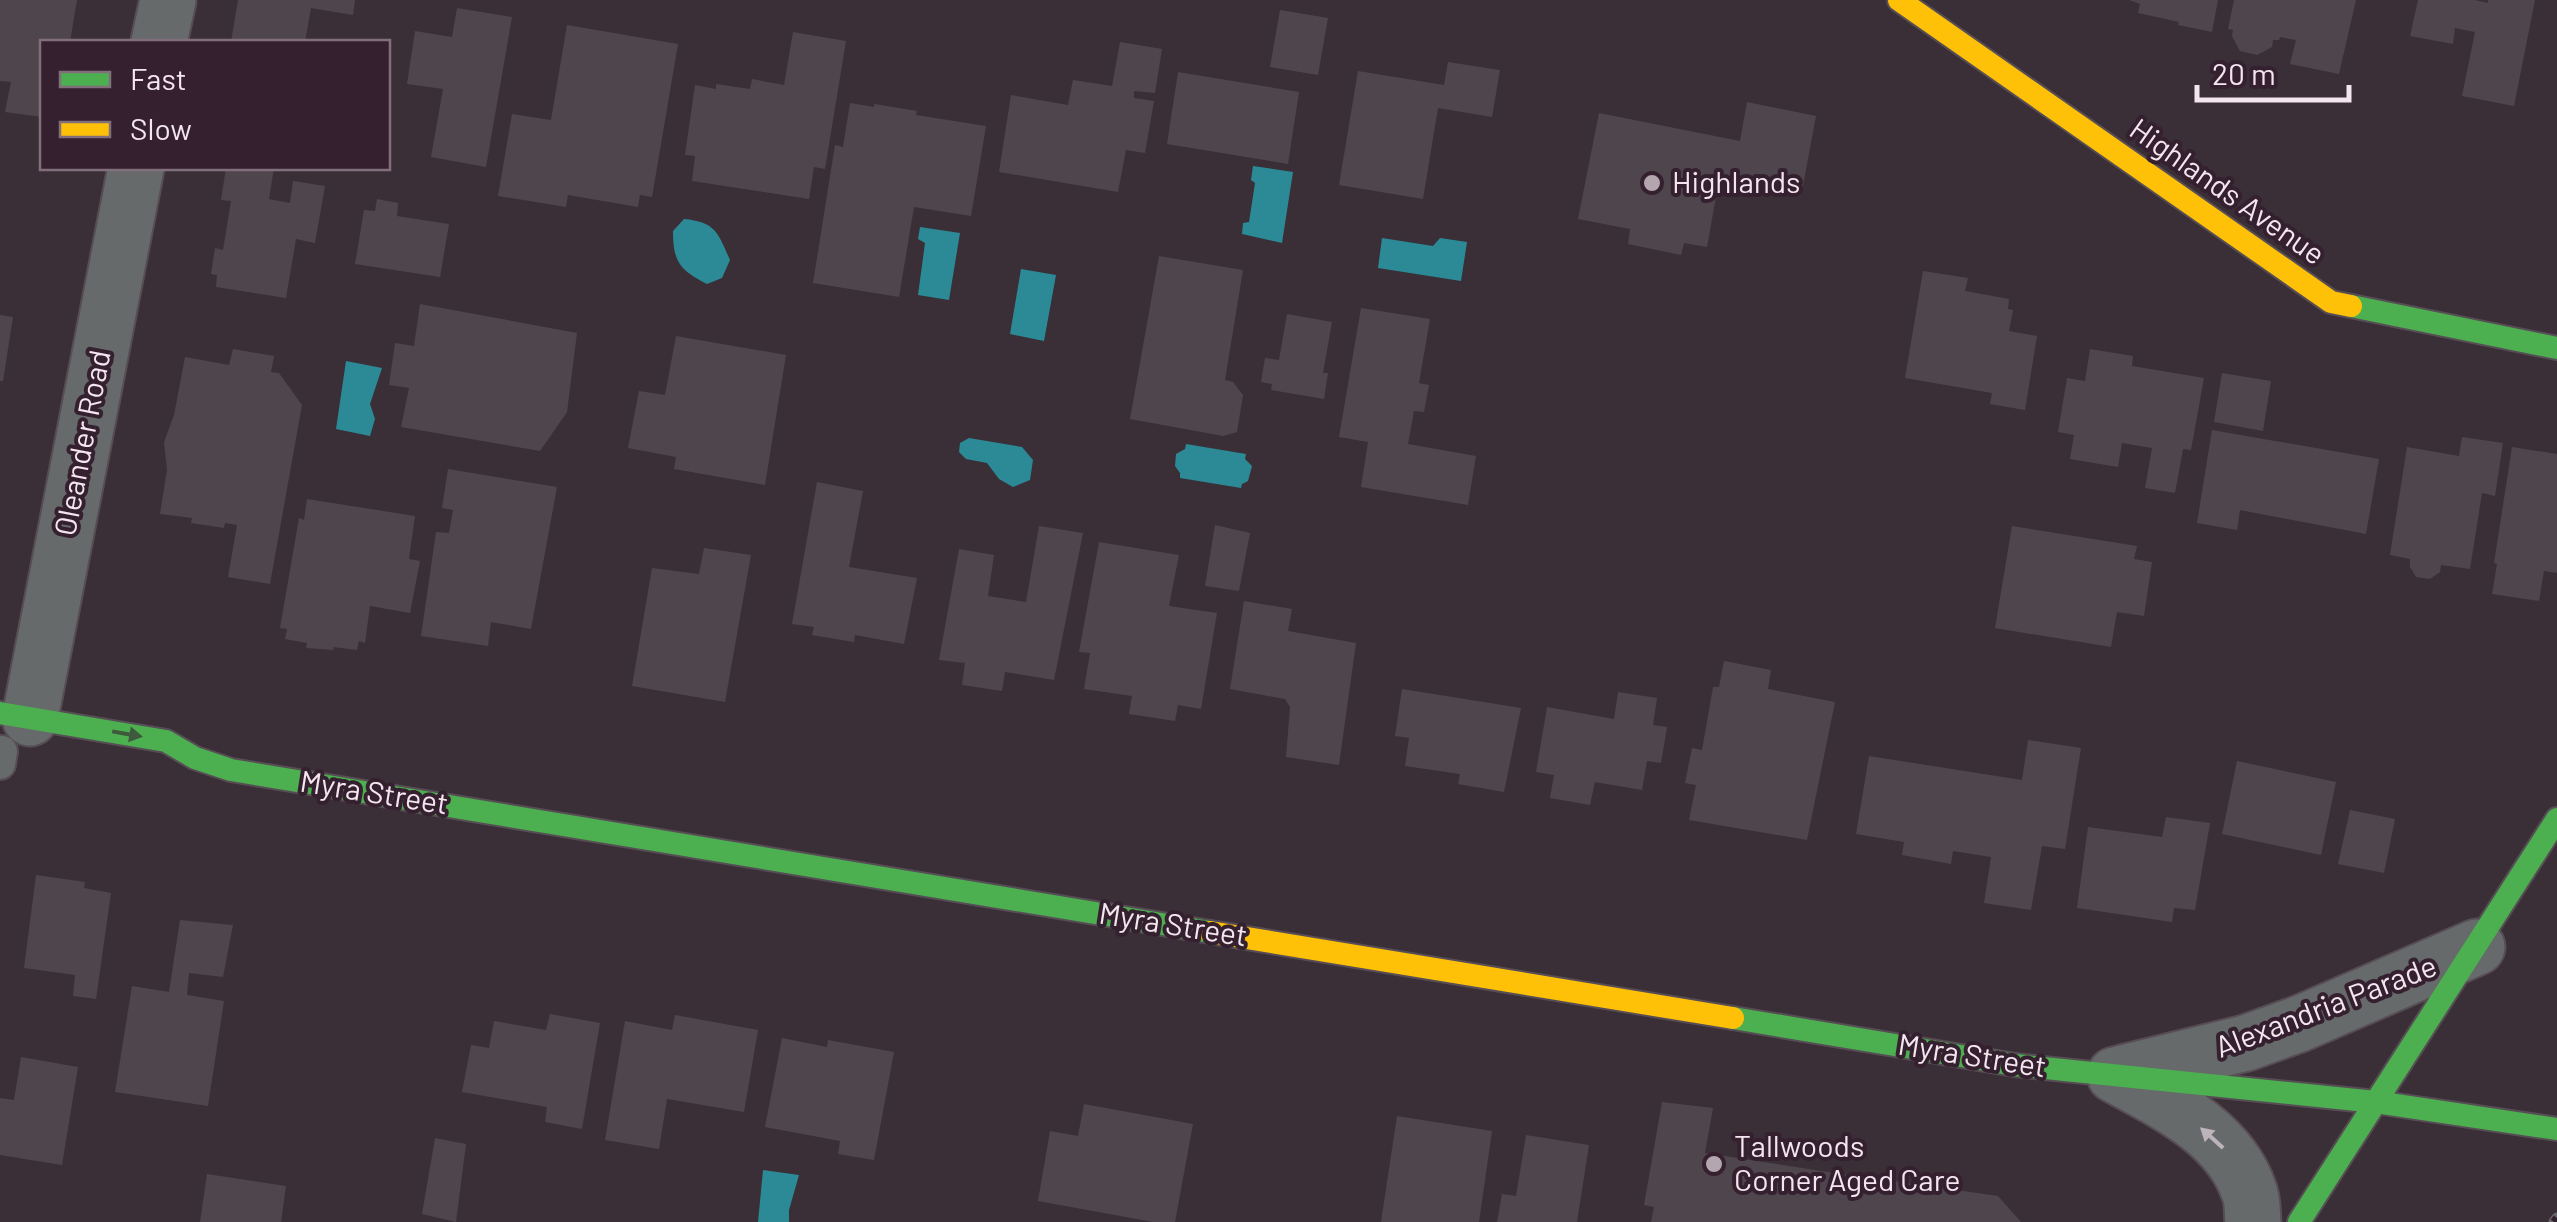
<svg xmlns="http://www.w3.org/2000/svg" width="2557" height="1222" font-family="Barlow,sans-serif">
  <rect width="100%" height="100%" fill="#3a2f37"/>
  <!-- water -->
  <g fill="#2b8a96">
    <polygon points="1253,166 1293,172 1282,243 1242,234 1243,223 1249,222 1255,183 1251,180"/>
    <path d="M684 219C716 222 718 233 730 260L722 278 707 284C680 270 673 262 673 231Z"/>
    <polygon points="920,227 960,233 949,300 918,295 925,243 918,239"/>
    <polygon points="1382,238 1433,246 1440,238 1467,242 1461,281 1378,268"/>
    <polygon points="1021,269 1056,275 1044,341 1010,334"/>
    <polygon points="346,361 382,368 370,404 375,419 370,436 336,429"/>
    <polygon points="969,438 1022,447 1033,460 1030,480 1013,487 999,479 987,463 966,459 959,452 960,443"/>
    <polygon points="1186,444 1246,454 1245,459 1252,466 1248,481 1242,484 1241,488 1180,478 1180,473 1175,466 1176,454 1185,449"/>
    <polygon points="763,1170 799,1175 789,1210 789,1222 758,1222"/>
  </g>
  <!-- building -->
  <g fill="#4f464d">
    <polygon points="0,0 77,0 70,42 42,42 42,117 5,112 11,82 0,81"/>
    <polygon points="238,0 355,0 353,15 311,8 305,42 231,42"/>
    <polygon points="2129,0 2218,0 2212,32 2178,25 2179,22 2138,13 2140,4"/>
    <polygon points="2234,0 2356,0 2339,74 2290,64 2296,40 2280,37 2279,40 2273,40 2272,47 2257,55 2240,51 2232,36 2233,30 2228,29"/>
    <polygon points="2418,0 2475,0 2488,3 2488,0 2535,0 2514,106 2462,96 2475,32 2455,28 2453,44 2410,36"/>
    <polygon points="457,8 512,17 486,167 431,157 443,89 407,84 415,31 452,37"/>
    <polygon points="1280,10 1328,18 1318,75 1270,67"/>
    <polygon points="567,25 678,44 652,197 640,195 638,207 568,195 566,207 498,196 512,114 551,120"/>
    <polygon points="793,32 846,41 825,169 814,167 809,199 692,181 695,156 685,155 695,85 716,89 716,84 750,89 752,79 784,85"/>
    <polygon points="1120,42 1162,49 1155,93 1134,91 1134,98 1154,101 1145,153 1126,150 1118,192 999,172 1011,95 1068,105 1073,80 1112,86"/>
    <polygon points="1448,62 1500,70 1492,117 1438,108 1423,199 1339,185 1358,71 1444,85"/>
    <polygon points="1178,72 1299,92 1288,164 1167,144"/>
    <polygon points="1747,102 1816,116 1802,191 1720,174 1707,247 1684,243 1681,255 1628,244 1630,229 1578,219 1599,113 1740,141"/>
    <polygon points="850,103 874,107 874,104 917,111 916,115 986,126 971,216 914,207 899,297 813,283 835,145 843,147"/>
    <polygon points="226,168 274,168 269,199 290,203 293,181 325,186 315,243 296,239 286,298 216,287 217,275 211,274 215,248 223,250 231,201 221,200"/>
    <polygon points="377,199 398,203 397,216 449,224 440,277 355,264 364,210 375,211"/>
    <polygon points="1159,256 1243,270 1225,380 1233,382 1243,395 1237,432 1223,436 1130,419"/>
    <polygon points="1923,271 1968,278 1965,291 2009,299 2008,309 2013,310 2009,331 2037,336 2025,410 1990,404 1992,393 1905,378"/>
    <polygon points="420,304 577,333 567,412 540,451 401,427 409,388 389,385 395,343 414,346"/>
    <polygon points="1361,308 1430,319 1419,383 1429,385 1424,412 1414,411 1408,444 1476,456 1468,505 1361,487 1368,442 1339,437"/>
    <polygon points="1287,314 1332,322 1323,373 1328,373 1324,399 1271,390 1272,384 1261,382 1265,358 1279,360"/>
    <polygon points="0,315 13,317 3,381 0,381"/>
    <polygon points="676,336 786,355 765,485 674,469 676,457 628,448 639,391 665,395"/>
    <polygon points="233,349 274,356 271,372 279,373 302,405 270,584 228,577 237,525 225,523 224,528 191,523 192,518 160,514 167,470 164,442 174,415 185,357 229,365"/>
    <polygon points="2090,349 2133,356 2132,366 2204,378 2191,450 2183,449 2175,493 2145,488 2152,448 2122,443 2118,467 2070,459 2074,435 2058,432 2067,378 2085,381"/>
    <polygon points="2222,373 2271,381 2263,431 2214,422"/>
    <polygon points="2212,430 2379,459 2366,534 2240,510 2237,530 2197,523"/>
    <polygon points="2462,437 2503,443 2495,496 2482,493 2470,569 2441,565 2440,572 2430,579 2416,577 2410,567 2410,559 2390,555 2407,447 2459,456"/>
    <polygon points="2512,447 2557,454 2557,573 2544,571 2539,601 2492,594 2497,564 2494,563"/>
    <polygon points="448,469 557,487 531,629 491,622 488,646 421,636 436,532 449,533 453,510 442,508"/>
    <polygon points="817,482 863,491 849,567 917,578 904,644 855,635 854,642 812,635 814,627 792,624"/>
    <polygon points="307,499 415,516 409,559 420,561 410,613 370,606 365,643 359,641 357,650 333,647 334,650 306,648 307,643 285,639 287,629 280,628 299,518 304,520"/>
    <polygon points="1215,525 1250,533 1239,591 1205,586"/>
    <polygon points="1039,526 1083,533 1054,680 1005,672 1002,691 962,685 965,663 939,660 959,549 994,555 988,596 1026,602"/>
    <polygon points="2012,526 2137,546 2134,559 2152,562 2144,616 2117,612 2111,647 1995,628"/>
    <polygon points="1099,542 1179,555 1169,606 1217,613 1201,709 1178,705 1175,721 1129,714 1132,696 1084,689 1090,653 1079,652"/>
    <polygon points="704,548 751,555 725,702 632,686 652,568 699,574"/>
    <polygon points="1244,601 1292,609 1288,631 1356,643 1339,765 1286,757 1290,707 1285,699 1230,689"/>
    <polygon points="1724,661 1771,670 1768,689 1835,702 1807,840 1689,820 1696,785 1685,783 1692,748 1702,750 1713,687 1719,687"/>
    <polygon points="1402,689 1521,708 1504,792 1458,784 1460,774 1405,766 1409,738 1395,736"/>
    <polygon points="1618,692 1657,698 1653,725 1667,727 1661,763 1647,761 1642,790 1595,782 1590,805 1550,798 1554,775 1536,772 1547,707 1614,719"/>
    <polygon points="2028,740 2081,748 2065,849 2042,846 2031,910 1984,903 1991,857 1953,851 1951,864 1902,855 1904,842 1856,834 1869,756 2022,780"/>
    <polygon points="2237,761 2336,782 2321,855 2222,834"/>
    <polygon points="2350,810 2395,819 2384,873 2338,864"/>
    <polygon points="2166,817 2210,823 2195,910 2174,908 2172,922 2077,908 2088,827 2162,837"/>
    <polygon points="36,875 85,882 84,888 111,893 96,999 73,996 75,975 24,968"/>
    <polygon points="180,920 233,925 223,977 189,973 187,995 224,1001 208,1106 115,1092 132,986 169,992"/>
    <polygon points="550,1014 600,1023 582,1129 545,1122 547,1107 462,1092 471,1045 489,1048 494,1021 546,1030"/>
    <polygon points="675,1015 758,1030 744,1112 667,1099 659,1149 605,1140 625,1021 672,1030"/>
    <polygon points="782,1038 827,1047 828,1040 894,1052 874,1160 838,1154 840,1141 765,1127"/>
    <polygon points="21,1057 78,1067 62,1165 0,1155 0,1098 14,1100"/>
    <polygon points="1662,1102 1713,1108 1705,1153 1847,1175 1845,1183 1858,1185 1859,1176 1998,1196 2021,1222 1651,1222 1654,1207 1644,1205"/>
    <polygon points="1084,1104 1193,1124 1175,1222 1153,1222 1038,1201 1050,1131 1078,1136"/>
    <polygon points="1397,1116 1492,1131 1479,1222 1381,1222"/>
    <polygon points="1526,1135 1589,1145 1577,1222 1497,1222 1502,1194 1516,1196"/>
    <polygon points="435,1138 466,1144 456,1222 422,1214"/>
    <polygon points="207,1174 286,1186 281,1222 200,1222"/>
  </g>
  <g fill="none" stroke-linecap="round" stroke-linejoin="round">
    <!-- lane casing -->
    <g stroke="#574d54" stroke-width="34">
      <polyline id="lane" points="0,764 2,751"/>
    </g>
    <!-- street casing -->
    <g stroke="#574d54" stroke-width="59">
      <g id="street">
        <polyline points="159,42 168,0"/>
        <polyline points="30,718 136,168"/>
        <polyline points="2123,1073 2246,1043 2299,1024 2477,947"/>
        <path d="M2115 1075C2166 1103 2229 1132 2249 1191 2253 1200 2252 1212 2253 1222"/>
      </g>
    </g>
    <!-- fast casing -->
    <g stroke="#574d54" stroke-width="26">
      <g id="fast">
        <polyline points="2351,306 2557,348"/>
        <polyline points="0,713 166,741 195,758 231,770 1210,932"/>
        <polyline points="1733,1018 2015,1065 2376,1102 2557,1129"/>
        <polyline points="2299,1222 2557,819"/>
      </g>
    </g>
    <!-- slow casing -->
    <g stroke="#574d54" stroke-width="26">
      <g id="slow">
        <polyline points="1899,0 2331,302 2351,306"/>
        <polyline points="1210,932 1733,1018"/>
      </g>
    </g>
    <!-- lane -->
    <use href="#lane" stroke="#676a6b" stroke-width="30"/>
    <!-- street -->
    <use href="#street" stroke="#676a6b" stroke-width="55"/>
    <!-- fast -->
    <use href="#fast" stroke="#4caf50" stroke-width="22"/>
    <!-- slow -->
    <use href="#slow" stroke="#ffc107" stroke-width="22"/>
    <!-- rail casing -->
    <g stroke="#6a676b" stroke-width="11">
      <polyline id="rail" points="2554,1222 2557,1218"/>
    </g>
    <!-- rail -->
    <use href="#rail" stroke="#35202f" stroke-width="8" stroke-dasharray="22" stroke-linecap="butt"/>
  </g>
  <!-- one-way arrows -->
  <defs><path id="oneway-solid" d="M-6-.8H1V-3.2L6.5 0L1 3.2V.8H-6Z" transform="scale(2.5)"/></defs>
  <use fill="#3e593c" href="#oneway-solid" transform="translate(127 734) rotate(10)"/>
  <use fill="#bcb4ba" href="#oneway-solid" transform="translate(2212 1138) rotate(-138)"/>
  <!-- markers -->
  <g fill="#b3a6af" stroke="#35202f" stroke-width="4">
    <circle cx="1652" cy="183" r="10"/>
    <circle cx="1714" cy="1164" r="10"/>
  </g>
  <g text-anchor="middle" stroke-width="8" stroke-linejoin="round" paint-order="stroke">
    <!-- poi labels -->
    <g font-size="30" fill="#f4e6ef" stroke="#35202f" text-anchor="start">
      <text x="1672" y="193">Highlands</text>
      <text x="1734" y="1157">Tallwoods<tspan x="1734" dy="34">Corner Aged Care</tspan></text>
    </g>
    <!-- street labels -->
    <g font-size="30" fill="#f4e6ef" stroke="#35202f">
      <text transform="translate(2227 192) rotate(35)" y="10">Highlands Avenue</text>
      <text transform="translate(83 443) rotate(-79)" y="10">Oleander Road</text>
      <text transform="translate(374 793) rotate(9)" y="10">Myra Street</text>
      <text transform="translate(1173 925) rotate(9)" y="10">Myra Street</text>
      <text transform="translate(2326 1007) rotate(-21)" y="10">Alexandria Parade</text>
      <text transform="translate(1972 1056) rotate(9)" y="10">Myra Street</text>
    </g>
  </g>
  <!-- legend -->
  <rect x="40" y="40" width="350" height="130" fill="#35202f" stroke="#816f7c" stroke-width="2.5"/>
  <rect x="60" y="72" width="50" height="15" fill="#4caf50" stroke="#816f7c" stroke-width="2.5"/>
  <text x="130" y="90" font-size="30" fill="#f4e6ef">Fast</text>
  <rect x="60" y="122" width="50" height="15" fill="#ffc107" stroke="#816f7c" stroke-width="2.5"/>
  <text x="130" y="140" font-size="30" fill="#f4e6ef">Slow</text>
  <!-- scale -->
  <path d="M2197 85v15h152v-15" fill="none" stroke="#f4e6ef" stroke-width="5"/>
  <text x="2212" y="85" font-size="30" fill="#f4e6ef" stroke="#35202f" stroke-width="8" paint-order="stroke">20 m</text>
</svg>
